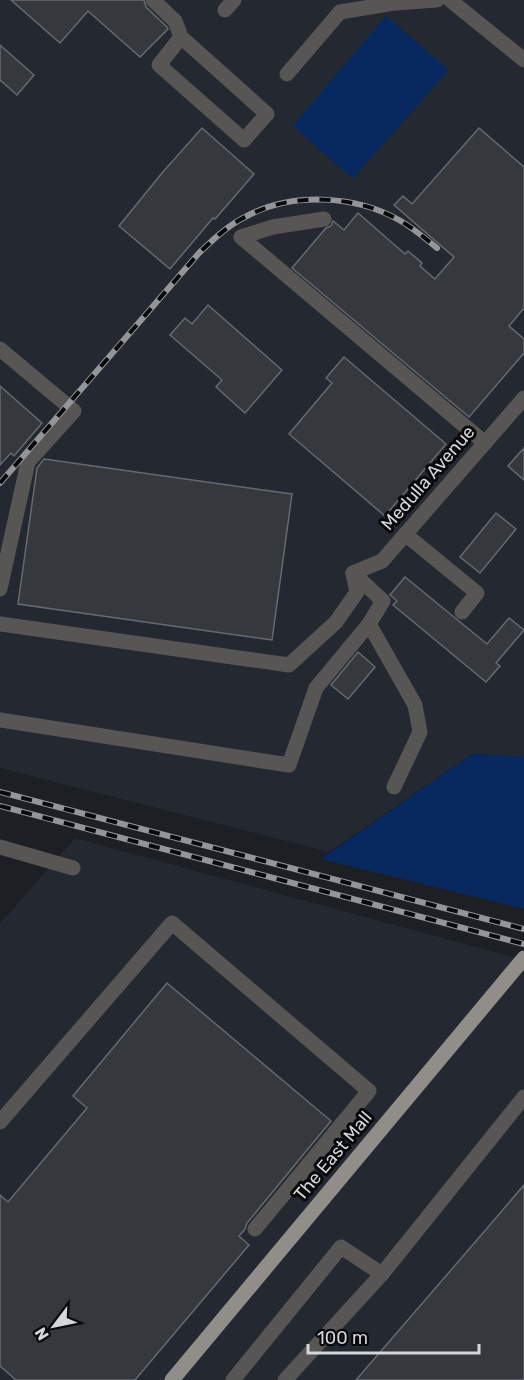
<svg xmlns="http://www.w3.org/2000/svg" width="524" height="1380" font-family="Rubik,sans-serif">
  <rect width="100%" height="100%" fill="#1c1f24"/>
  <!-- built -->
  <g fill="#232831">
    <polygon points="0,0 524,0 524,757 473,754 329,852 0,768"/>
    <polygon points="75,838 524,960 524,1380 0,1380 0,924"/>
  </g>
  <!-- green -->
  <g fill="#082860">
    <polygon points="386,16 449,70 353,179 293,126"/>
    <polygon points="473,754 524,757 524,909 321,859"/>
  </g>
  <!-- building -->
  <g fill="#35383d" stroke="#666a70" stroke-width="1.5">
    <polygon points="11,0 144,0 146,7 167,27 168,29 140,57 88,11 60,43"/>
    <polygon points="0,45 34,75 17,95 0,80"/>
    <polygon points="202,128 254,174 215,219 213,218 170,269 119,226 162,173"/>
    <polygon points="479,128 524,167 524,308 509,326 524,339 524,353 469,417 292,268 326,228 331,226 333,221 344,230 358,213 405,254 408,251 422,263 420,266 435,279 454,257 394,205 403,196 412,204"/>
    <polygon points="208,305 282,370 245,413 216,387 222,380 170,335 185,318 192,324"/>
    <polygon points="344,357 446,444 385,516 289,434 332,383 326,378"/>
    <polygon points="0,386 42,423 14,456 11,453 0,465"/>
    <polygon points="524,448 524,480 508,466"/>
    <polygon points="44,459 292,494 272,640 18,604 37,468"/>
    <polygon points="496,513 516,529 480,573 460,557"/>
    <polygon points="405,577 487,644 509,618 524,630 496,663 500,666 486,682 393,605 397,601 390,595"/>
    <polygon points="358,652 375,667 348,699 331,685"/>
    <polygon points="167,983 331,1121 247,1223 245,1229 239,1236 249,1245 135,1380 16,1380 0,1366 0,1195 8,1202 87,1108 73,1096"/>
    <polygon points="524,1185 524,1380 356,1380 483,1233"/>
  </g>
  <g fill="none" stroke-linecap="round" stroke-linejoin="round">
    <!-- minor -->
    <g stroke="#585654" stroke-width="15">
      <polyline points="153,0 175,21 181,37 267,114 244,140 159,65 181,37"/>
      <polyline points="450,0 524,60"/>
      <polyline points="225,10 234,0"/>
      <polyline points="287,74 340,12 394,3 437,0"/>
      <polyline points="324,219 273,227 241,237 485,443"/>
      <polyline points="0,349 74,411 28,462 0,589"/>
      <polyline points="405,534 477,593 462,612"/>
      <polyline points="353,573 382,561 524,398"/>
      <polyline points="0,624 289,665 336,622 357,592 353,573"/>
      <polyline points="369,624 415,705 420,732 394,787"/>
      <polyline points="0,720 289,765 316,688 369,624 383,601 353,573"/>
      <polyline points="0,847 73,868"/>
      <polyline points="0,1122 172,923 369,1091 255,1229"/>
      <polyline points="233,1380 341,1247 382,1274"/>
      <polyline points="285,1380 382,1274 524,1097"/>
    </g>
    <!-- major -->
    <polyline stroke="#918d89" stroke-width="15" points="172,1380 524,958"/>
    <!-- rail casing -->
    <g stroke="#939599" stroke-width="6">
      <g id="rail">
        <path d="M0 483 199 253C214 239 228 225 247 216 292 192 355 195 399 220 413 228 425 238 437 248"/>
        <polyline points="0,792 524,929"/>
        <polyline points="0,806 524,944"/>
      </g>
    </g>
    <!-- rail -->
    <use href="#rail" stroke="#08090b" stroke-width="4" stroke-dasharray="11" stroke-linecap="butt"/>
  </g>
  <g text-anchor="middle" stroke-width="6" stroke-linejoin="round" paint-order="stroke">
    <!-- street labels -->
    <g font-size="18" fill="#d4d6d9" stroke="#08090b">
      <text transform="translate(428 478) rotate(-49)" y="6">Medulla Avenue</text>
      <text transform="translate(333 1156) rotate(-50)" y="6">The East Mall</text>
    </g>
  </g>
  <!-- north arrow -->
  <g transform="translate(54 1326) rotate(238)" stroke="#08090b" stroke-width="4.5" paint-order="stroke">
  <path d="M0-4.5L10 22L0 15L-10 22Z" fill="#d4d6d9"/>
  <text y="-9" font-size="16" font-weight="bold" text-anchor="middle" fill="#d4d6d9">N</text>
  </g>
  <!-- scale -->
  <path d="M308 1344v9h171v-9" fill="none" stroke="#d4d6d9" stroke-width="3"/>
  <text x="317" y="1344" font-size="18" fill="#d4d6d9" stroke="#08090b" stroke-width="4.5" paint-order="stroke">100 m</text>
</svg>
